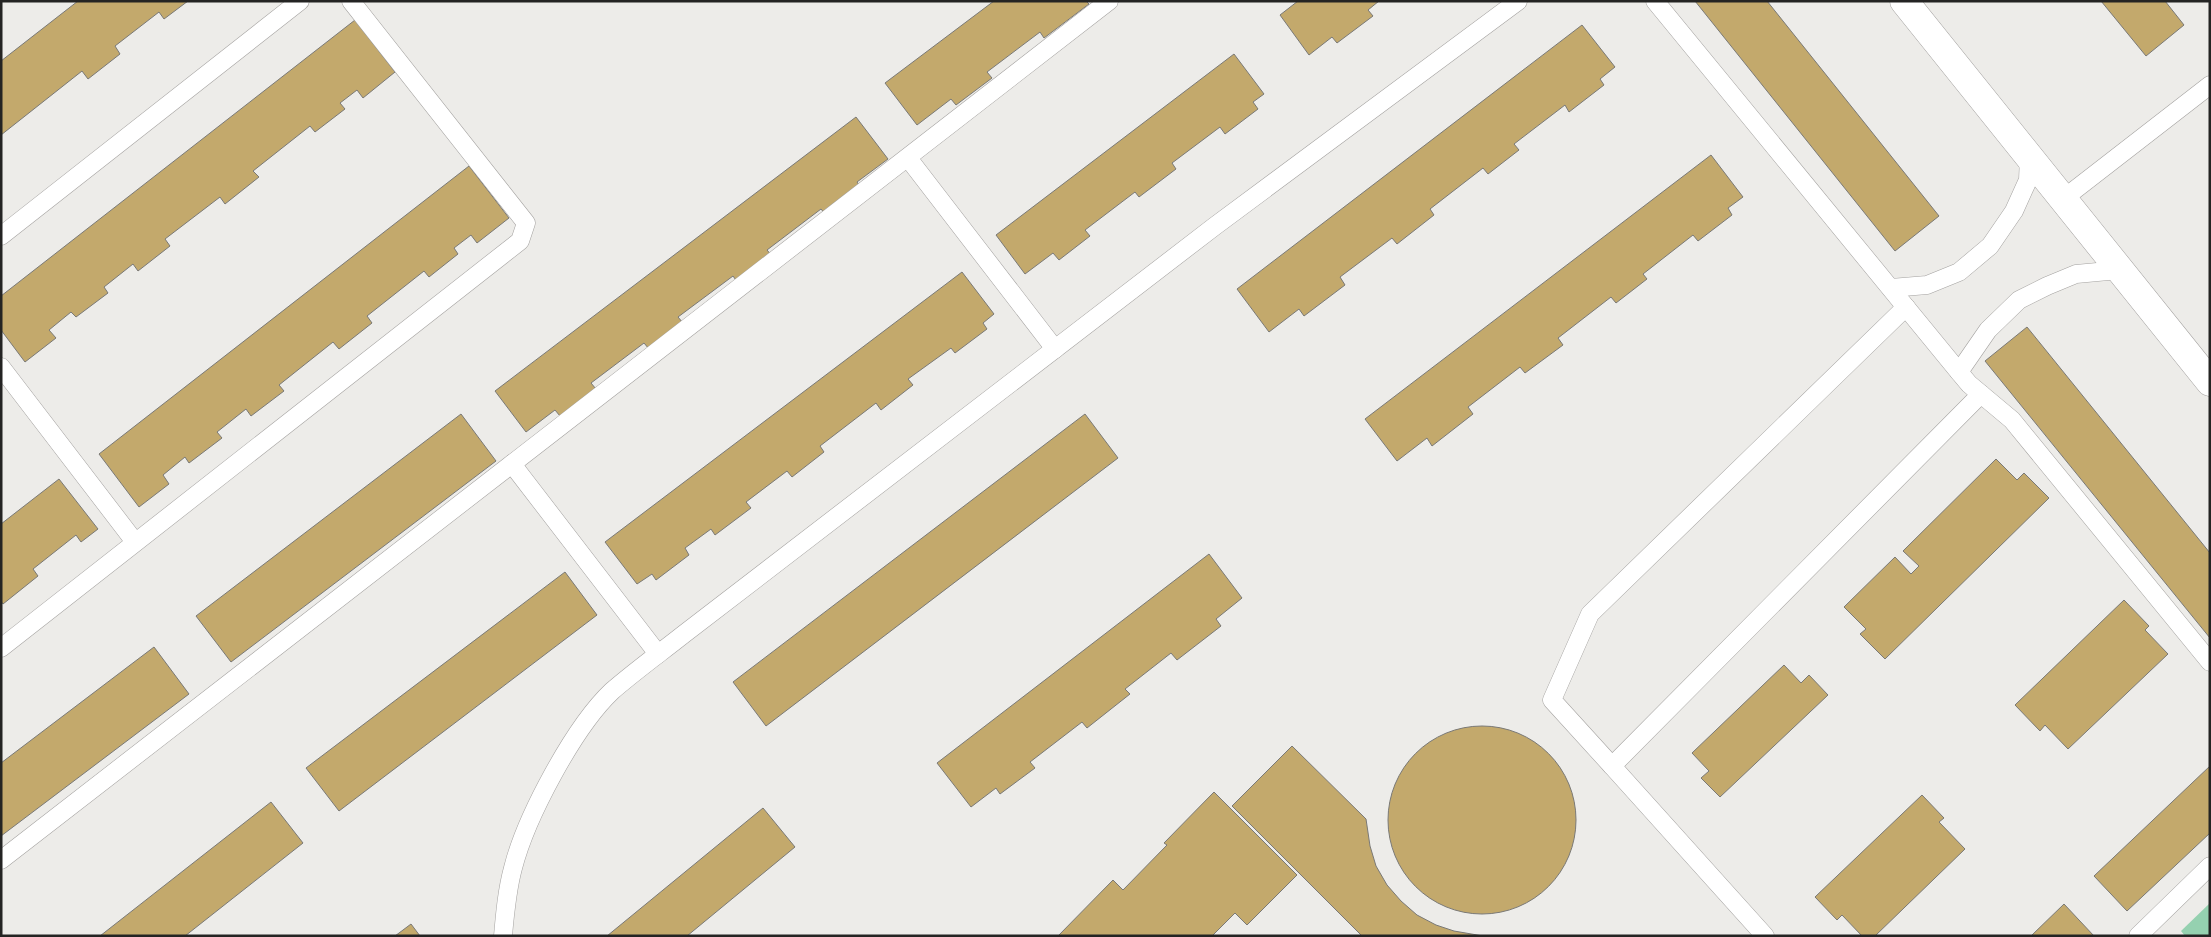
<svg xmlns="http://www.w3.org/2000/svg" width="2211" height="937" font-family="'Sofia Sans Condensed',sans-serif">
  <rect width="100%" height="100%" fill="#edece9"/>
  <!-- green -->
  <polygon fill="#95d1b0" points="2210,903 2210,936 2185,936 2181,931"/>
  <!-- building -->
  <g fill="#c3a96c" stroke="#7a7976">
    <polygon points="78,1 188,1 164,19 159,12 115,46 120,54 88,79 82,71 1,135 1,61"/>
    <polygon points="994,1 1086,1 1089,4 1044,38 1040,32 987,72 992,78 956,105 951,99 917,125 885,83"/>
    <polygon points="1298,1 1379,1 1368,10 1373,16 1337,43 1332,37 1309,55 1280,15"/>
    <polygon points="1695,1 1767,1 1939,216 1895,251"/>
    <polygon points="2101,1 2165,1 2184,25 2146,56"/>
    <polygon points="355,20 395,72 363,98 357,90 340,103 345,109 315,132 310,126 253,171 259,177 225,204 220,197 165,239 170,246 138,271 133,264 104,287 108,293 76,317 71,312 49,330 56,338 25,362 1,330 1,296"/>
    <polygon points="1582,25 1615,67 1600,79 1604,85 1569,112 1565,105 1514,144 1519,150 1488,174 1483,168 1430,209 1434,215 1397,244 1392,238 1340,277 1345,285 1304,316 1299,309 1269,332 1237,289"/>
    <polygon points="1234,54 1264,94 1253,102 1258,109 1225,134 1220,127 1172,163 1176,169 1139,197 1135,192 1085,230 1090,236 1059,260 1053,253 1025,274 996,235"/>
    <polygon points="856,117 888,159 857,182 862,189 826,215 821,209 767,250 773,257 738,283 733,276 678,317 683,323 649,349 644,343 591,383 596,389 560,416 555,410 526,432 495,391"/>
    <polygon points="1711,155 1743,197 1728,208 1732,215 1698,241 1693,235 1643,274 1647,279 1616,303 1611,297 1558,338 1563,345 1525,373 1520,367 1468,407 1473,414 1432,446 1427,438 1397,461 1365,419"/>
    <polygon points="469,166 509,218 477,243 471,235 454,248 458,254 429,277 424,271 367,316 372,323 339,349 333,342 279,385 284,391 251,416 246,409 217,432 222,438 189,463 185,457 163,475 169,484 139,507 99,454"/>
    <polygon points="962,272 994,314 983,323 987,329 955,353 951,348 908,379 913,385 881,410 876,403 820,446 824,452 792,477 787,471 746,502 751,508 715,535 711,529 685,548 689,555 656,580 652,574 637,584 605,542"/>
    <polygon points="2027,327 2210,553 2210,638 1985,361"/>
    <polygon points="461,414 496,461 231,662 196,616"/>
    <polygon points="1085,414 1118,458 766,726 733,682"/>
    <polygon points="1996,459 2017,480 2024,473 2049,498 1885,659 1860,634 1866,629 1844,607 1895,557 1911,574 1919,566 1903,551"/>
    <polygon points="59,479 98,529 81,542 76,535 33,569 38,576 3,604 1,601 1,524"/>
    <polygon points="1209,554 1242,598 1216,619 1221,626 1177,660 1171,653 1125,689 1130,694 1087,728 1082,722 1030,762 1035,768 1000,794 996,788 971,807 937,763"/>
    <polygon points="565,572 597,615 339,811 306,768"/>
    <polygon points="2124,600 2149,626 2145,630 2168,654 2068,749 2045,725 2040,731 2015,705"/>
    <polygon points="154,647 189,694 1,836 1,763"/>
    <polygon points="1784,665 1801,683 1809,675 1828,695 1720,797 1701,778 1709,771 1692,753"/>
    <circle cx="1482" cy="820" r="94"/>
    <polygon points="1292,746 1366,819 1370,846 1376,866 1387,885 1401,901 1417,915 1436,925 1454,931 1483,936 1362,936 1232,806"/>
    <polygon points="2210,766 2210,833 2127,911 2094,876"/>
    <polygon points="1214,792 1297,875 1247,925 1235,913 1212,936 1058,936 1113,880 1123,890 1167,845 1164,843"/>
    <polygon points="1922,795 1944,818 1939,822 1965,849 1875,936 1862,936 1842,915 1837,920 1815,897"/>
    <polygon points="271,802 303,843 185,936 100,936"/>
    <polygon points="763,808 795,847 687,936 607,936"/>
    <polygon points="2064,904 2094,936 2031,936"/>
    <polygon points="411,924 420,936 395,936"/>
  </g>
  <g fill="none" stroke-linecap="round" stroke-linejoin="round">
    <!-- service casing -->
    <g stroke="#a4a2a0" stroke-width="19">
      <g id="service">
        <polyline points="1655,1 1959,372 1969,384 2012,420 2210,662"/>
        <polyline points="908,158 1055,349"/>
        <polyline points="2063,199 2210,85"/>
        <polyline points="1,236 300,1"/>
        <polyline points="1891,288 1927,285 1959,272 1990,246 2014,211 2028,180 2029,157"/>
        <polyline points="1,367 135,542"/>
        <polyline points="1959,372 1988,330 2019,300 2047,286 2076,274 2119,270"/>
        <polyline points="512,464 658,654"/>
        <polyline points="1,648 520,241 526,223 351,1"/>
        <polyline points="1612,766 1552,700 1590,614 1906,307"/>
        <polyline points="1,860 1109,1"/>
        <path d="M503 936C505 913 507 890 513 868 526 817 574 727 612 691 635 671 660 653 684 634L1215 226 1518 1"/>
        <polyline points="1765,936 1612,766 1981,394"/>
        <polyline points="2138,936 2210,866"/>
      </g>
    </g>
    <!-- tertiary casing -->
    <g stroke="#a4a2a0" stroke-width="29">
      <polyline id="tertiary" points="1904,1 2210,382"/>
    </g>
    <!-- service -->
    <use href="#service" stroke="#fff" stroke-width="18"/>
    <!-- tertiary -->
    <use href="#tertiary" stroke="#fff" stroke-width="28"/>
  </g>
  <!-- border -->
  <rect width="2211" height="937" fill="none" stroke="#242423" stroke-width="5"/>
</svg>
